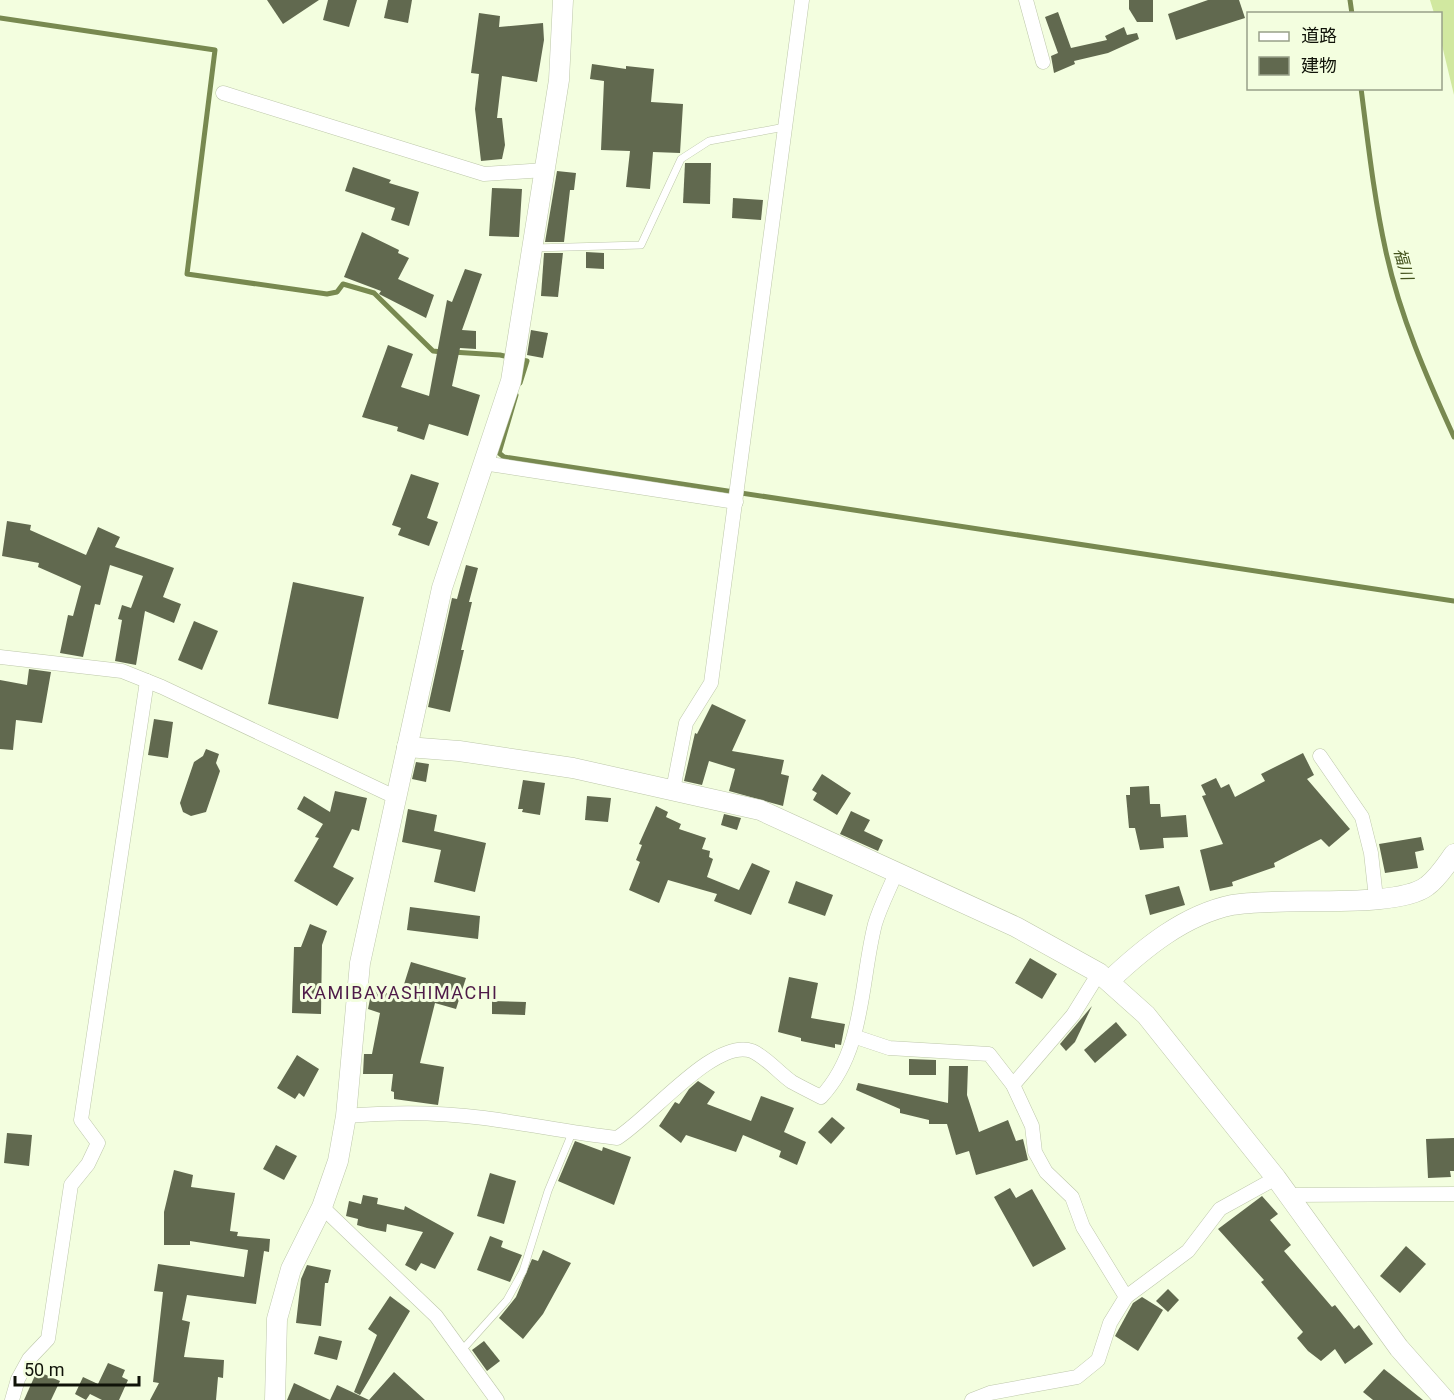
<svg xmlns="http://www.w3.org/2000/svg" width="1454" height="1400" font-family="Roboto,'Noto Sans JP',sans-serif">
  <rect width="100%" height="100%" fill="#f3fedf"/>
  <!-- green -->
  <polygon fill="#d1e8a0" points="1430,0 1454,0 1454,95 1441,41 1440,14 1434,13"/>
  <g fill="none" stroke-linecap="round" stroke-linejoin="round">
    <!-- stream -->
    <g stroke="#788950" stroke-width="5">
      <polyline points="1350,0 1352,14"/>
      <polyline points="0,18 215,50 187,274 327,294 337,292 343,284 374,293 433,351 442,352"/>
      <path d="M1361 88C1368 143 1374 198 1386 252 1400 316 1427 378 1454 437"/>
      <polyline points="452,352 500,355 527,361 520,383"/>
      <polyline points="516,395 499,453 504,457 1454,601"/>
    </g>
  </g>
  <!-- building -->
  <g fill="#61694f">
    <polygon points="267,0 319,0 283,24"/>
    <polygon points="328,0 357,0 349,27 323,20"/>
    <polygon points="388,0 412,0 408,23 384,18"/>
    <polygon points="1129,0 1153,0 1153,22 1137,22 1129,9"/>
    <polygon points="1208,0 1239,0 1245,18 1176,40 1168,14"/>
    <polygon points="1058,12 1071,48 1107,40 1105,36 1124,27 1127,35 1137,33 1139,39 1108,53 1074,61 1075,64 1054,73 1051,56 1058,53 1045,17"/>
    <polygon points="479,13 500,16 499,27 543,23 544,40 537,82 502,76 497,118 502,118 505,145 502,159 481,161 475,109 479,74 471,73"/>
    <polygon points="592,64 626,69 626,66 654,69 651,102 683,104 680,153 653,152 650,189 626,187 630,151 601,150 604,81 590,79"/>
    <polygon points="685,163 711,163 710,204 683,203"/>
    <polygon points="353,167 391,180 389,183 419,192 409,226 391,220 395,208 345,191"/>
    <polygon points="557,171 576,173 574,190 570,190 564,242 545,242"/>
    <polygon points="492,188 522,189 519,237 489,236"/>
    <polygon points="733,198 763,200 761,220 732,218"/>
    <polygon points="362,232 399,250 398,253 409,258 398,279 434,295 426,318 379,294 381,291 344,277"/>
    <polygon points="586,252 604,253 604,269 586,268"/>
    <polygon points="544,253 563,253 558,297 541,296"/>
    <polygon points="465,269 482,274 462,330 476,331 476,349 460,348 452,386 480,395 468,436 429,424 424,440 397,431 398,427 362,417 388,345 413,354 401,387 429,396 447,300 452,302"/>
    <polygon points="531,330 548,333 543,358 527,355"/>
    <polygon points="411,474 439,483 427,518 438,522 429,546 398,535 401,528 392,525"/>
    <polygon points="7,521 31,525 30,530 86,555 98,527 120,537 115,547 174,568 163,597 181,604 174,623 145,611 136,665 115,661 122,620 118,619 122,605 131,608 143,576 110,565 100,605 95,604 83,657 60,653 68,615 73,616 81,586 38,567 39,563 2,556"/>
    <polygon points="466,565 478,568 469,602 472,602 461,650 464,650 450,712 428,707 452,598 457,599"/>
    <polygon points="293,582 364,597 338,719 268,704"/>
    <polygon points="194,621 218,631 202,670 178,660"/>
    <polygon points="29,669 51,672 42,723 16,720 13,750 0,749 0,680 27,685"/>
    <polygon points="712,704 746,720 732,751 784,760 781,774 789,776 783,806 729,791 735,769 709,761 702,785 684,781 695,733 697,734"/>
    <polygon points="154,719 173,722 168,758 148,755"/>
    <polygon points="206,749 219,754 216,763 220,771 206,812 191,816 183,812 180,803 194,762 203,756"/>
    <polygon points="1303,753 1314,775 1307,779 1350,829 1329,847 1321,839 1274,863 1275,867 1232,882 1233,886 1210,891 1200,850 1223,844 1202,796 1206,795 1201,785 1216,778 1221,788 1229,784 1235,797 1265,781 1261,774"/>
    <polygon points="416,762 429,764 426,782 412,779"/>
    <polygon points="822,774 851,793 837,815 813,800 817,793 812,790"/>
    <polygon points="523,780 545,783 540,815 522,812 523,809 518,809"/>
    <polygon points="1149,786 1150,804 1160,804 1161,817 1186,815 1188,837 1163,838 1164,848 1140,850 1135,828 1129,828 1126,795 1130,795 1130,787"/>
    <polygon points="335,791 367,798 359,831 352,829 333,867 354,878 337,906 294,881 319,838 315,837 323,824 297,809 304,796 330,812"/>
    <polygon points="587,796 611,798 608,822 585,820"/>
    <polygon points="656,806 668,812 666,817 681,824 679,829 706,838 702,849 710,851 709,857 713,859 707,877 739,890 752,863 770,871 751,915 714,901 717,894 668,880 659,903 629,890 640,862 636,860 642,845 639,844"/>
    <polygon points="408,809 437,815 434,831 486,843 475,892 434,882 441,850 402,842"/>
    <polygon points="851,811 870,820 864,831 883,840 878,851 840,834"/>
    <polygon points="724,814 741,818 737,830 721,825"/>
    <polygon points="1421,837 1424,850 1415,852 1418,868 1385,873 1379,844"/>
    <polygon points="796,881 833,895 825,916 788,903"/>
    <polygon points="1179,886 1185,905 1150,915 1145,895"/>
    <polygon points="410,907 480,916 478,939 407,930"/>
    <polygon points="310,924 327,931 322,945 321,1014 292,1013 294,947 301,947"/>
    <polygon points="1030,958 1057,974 1042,999 1015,983"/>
    <polygon points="411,962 466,978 456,1009 435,1003 420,1063 444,1067 438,1105 394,1099 394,1092 391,1091 393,1074 363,1074 364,1054 372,1054 380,1013 368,1009 372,989 400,997"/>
    <polygon points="789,977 818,983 811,1018 845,1024 841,1045 835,1044 835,1048 801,1041 801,1038 778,1032"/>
    <polygon points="492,1001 526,1002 525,1015 492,1014"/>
    <polygon points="1092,1006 1075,1042 1066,1051 1060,1044"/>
    <polygon points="1116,1022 1127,1035 1095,1063 1084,1050"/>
    <polygon points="297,1055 319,1069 304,1097 299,1093 295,1099 277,1088"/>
    <polygon points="909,1059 936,1060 936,1075 909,1075"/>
    <polygon points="949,1066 968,1066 967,1095 979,1132 1008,1120 1016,1141 1023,1139 1028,1160 976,1175 969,1151 956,1155 947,1124 929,1124 929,1120 900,1113 900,1109 856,1090 858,1083 948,1103"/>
    <polygon points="698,1081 715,1092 707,1104 751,1121 761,1096 794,1108 784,1132 806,1142 797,1165 779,1157 781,1151 743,1135 736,1152 686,1135 681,1143 659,1126 675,1102 679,1104 689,1089"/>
    <polygon points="832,1117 845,1128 831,1144 818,1132"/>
    <polygon points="7,1133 32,1135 29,1166 4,1163"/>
    <polygon points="1454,1138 1454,1171 1450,1171 1451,1177 1428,1178 1426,1139"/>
    <polygon points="575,1141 602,1151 603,1147 631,1157 614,1205 558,1181"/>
    <polygon points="276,1145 297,1156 284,1180 263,1169"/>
    <polygon points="174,1170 193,1175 191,1187 235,1193 230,1231 238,1232 237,1236 270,1239 269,1252 264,1251 256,1304 187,1295 182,1320 190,1322 184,1357 224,1360 223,1378 218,1377 216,1400 150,1400 159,1383 153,1382 163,1292 154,1291 158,1264 244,1277 248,1250 190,1241 190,1245 164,1245 164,1212"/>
    <polygon points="490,1173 516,1181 504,1224 477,1216"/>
    <polygon points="1010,1188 1016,1198 1032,1189 1066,1249 1033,1267 994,1197"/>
    <polygon points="363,1195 378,1198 377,1204 404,1210 405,1206 454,1233 435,1269 421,1263 416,1271 405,1265 423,1232 387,1224 386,1232 367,1228 357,1225 358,1219 346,1216 349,1201 361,1204"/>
    <polygon points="1262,1196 1278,1214 1270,1220 1291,1245 1284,1251 1332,1307 1335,1305 1354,1329 1359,1325 1373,1344 1345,1364 1335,1349 1321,1361 1308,1351 1297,1338 1303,1332 1261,1282 1264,1280 1218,1229"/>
    <polygon points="490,1236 503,1241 501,1247 522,1255 510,1282 477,1270"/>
    <polygon points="1406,1246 1426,1264 1400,1293 1380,1276"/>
    <polygon points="543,1250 571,1263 543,1314 523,1339 499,1318 516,1297 532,1259 538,1261"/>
    <polygon points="307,1265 331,1270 328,1283 325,1283 321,1326 296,1323 301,1279"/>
    <polygon points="1168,1289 1179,1300 1168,1312 1156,1301"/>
    <polygon points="390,1296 410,1311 360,1395 354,1392 377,1335 368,1329"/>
    <polygon points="1142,1297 1163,1310 1138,1351 1115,1336 1133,1303"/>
    <polygon points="319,1336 342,1341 337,1360 314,1354"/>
    <polygon points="484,1341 500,1361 487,1371 472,1350"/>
    <polygon points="108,1363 125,1370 122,1377 128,1380 119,1400 102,1400 90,1394 86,1400 75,1394 83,1377 98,1384"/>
    <polygon points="1384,1369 1423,1400 1373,1400 1363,1392"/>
    <polygon points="37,1371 60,1381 51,1400 24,1400"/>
    <polygon points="394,1372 425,1400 330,1400 337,1385 369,1400"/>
    <polygon points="294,1383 330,1400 287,1400"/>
  </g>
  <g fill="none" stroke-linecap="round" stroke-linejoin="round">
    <!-- lane casing -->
    <g stroke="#bdc7aa" stroke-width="8">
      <g id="lane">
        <polyline points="534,248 641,245 681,159 709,141 785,127"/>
        <polyline points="463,1349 507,1300 523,1271 548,1191 572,1133"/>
      </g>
    </g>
    <!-- street casing -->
    <g stroke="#bdc7aa" stroke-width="15">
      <g id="street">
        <polyline points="1026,0 1043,62"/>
        <polyline points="223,93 484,174 545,170"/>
        <polyline points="483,463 736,502"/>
        <polyline points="0,657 122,671 162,687 395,797"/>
        <polyline points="1320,756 1362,817 1371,853 1376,898"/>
        <polyline points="673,790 686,723 711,683 802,0"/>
        <polyline points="856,1037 889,1048 989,1054 1013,1085 1032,1126 1035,1152 1046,1172 1072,1197 1083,1227 1126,1297"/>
        <polyline points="1013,1085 1073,1015 1099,973"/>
        <path d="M346 1116C391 1112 439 1112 484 1118 529 1124 572 1133 617 1138 650 1118 715 1037 752 1051 766 1057 779 1073 792 1082 801 1087 811 1092 821 1097 865 1050 860 983 875 924 880 907 889 890 896 873"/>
        <polyline points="1289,1195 1454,1194"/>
        <polyline points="322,1207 436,1316 497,1400"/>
        <polyline points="12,1400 18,1379 29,1359 48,1339 71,1185 88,1164 98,1143 81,1120 147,681"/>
        <polyline points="972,1400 990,1393 1077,1377 1098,1360 1110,1323 1126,1297 1188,1251 1220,1209 1276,1178"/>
      </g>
    </g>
    <!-- secondary casing -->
    <g stroke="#bdc7aa" stroke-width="21">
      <g id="secondary">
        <polyline points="407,747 459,751 573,768 760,810 1016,927 1099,973 1146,1015 1276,1178 1399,1348 1445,1400"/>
        <path d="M1109 981C1144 948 1184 915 1232 905 1279 896 1396 910 1427 886 1438 878 1446 865 1454 854"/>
        <polyline points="275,1400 277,1319 291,1269 322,1207 338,1161 346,1116 360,963 442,588 511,381 559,80 563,0"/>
      </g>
    </g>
    <!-- lane -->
    <use href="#lane" stroke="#fff" stroke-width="7"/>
    <!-- street -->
    <use href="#street" stroke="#fff" stroke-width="14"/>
    <!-- secondary -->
    <use href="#secondary" stroke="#fff" stroke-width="20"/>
  </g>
  <g text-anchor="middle" stroke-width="6" stroke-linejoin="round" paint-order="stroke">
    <!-- water labels -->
    <g font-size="16" font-style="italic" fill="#44531d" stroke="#f3fedf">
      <text transform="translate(1404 264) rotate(75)" y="6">福川</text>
    </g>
    <!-- quarter labels -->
    <g font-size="18" letter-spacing="1.5" fill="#4e1a48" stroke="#f3fedf">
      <text x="400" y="999">KAMIBAYASHIMACHI</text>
    </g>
  </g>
  <!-- legend -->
  <rect x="1247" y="12" width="195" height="78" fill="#f3fedf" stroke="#98a089" stroke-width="1.5"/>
  <rect x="1259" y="32" width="30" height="9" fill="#ffffff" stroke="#98a089" stroke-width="1.5"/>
  <text x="1301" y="42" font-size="18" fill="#101309">道路</text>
  <rect x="1259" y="57" width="30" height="18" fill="#61694f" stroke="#98a089" stroke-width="1.5"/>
  <text x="1301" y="72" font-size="18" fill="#101309">建物</text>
  <!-- scale -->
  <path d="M15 1376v9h124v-9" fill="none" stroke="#101309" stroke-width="3"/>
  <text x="24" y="1376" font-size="18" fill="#101309" stroke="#f3fedf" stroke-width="4.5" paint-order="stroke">50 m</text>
</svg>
